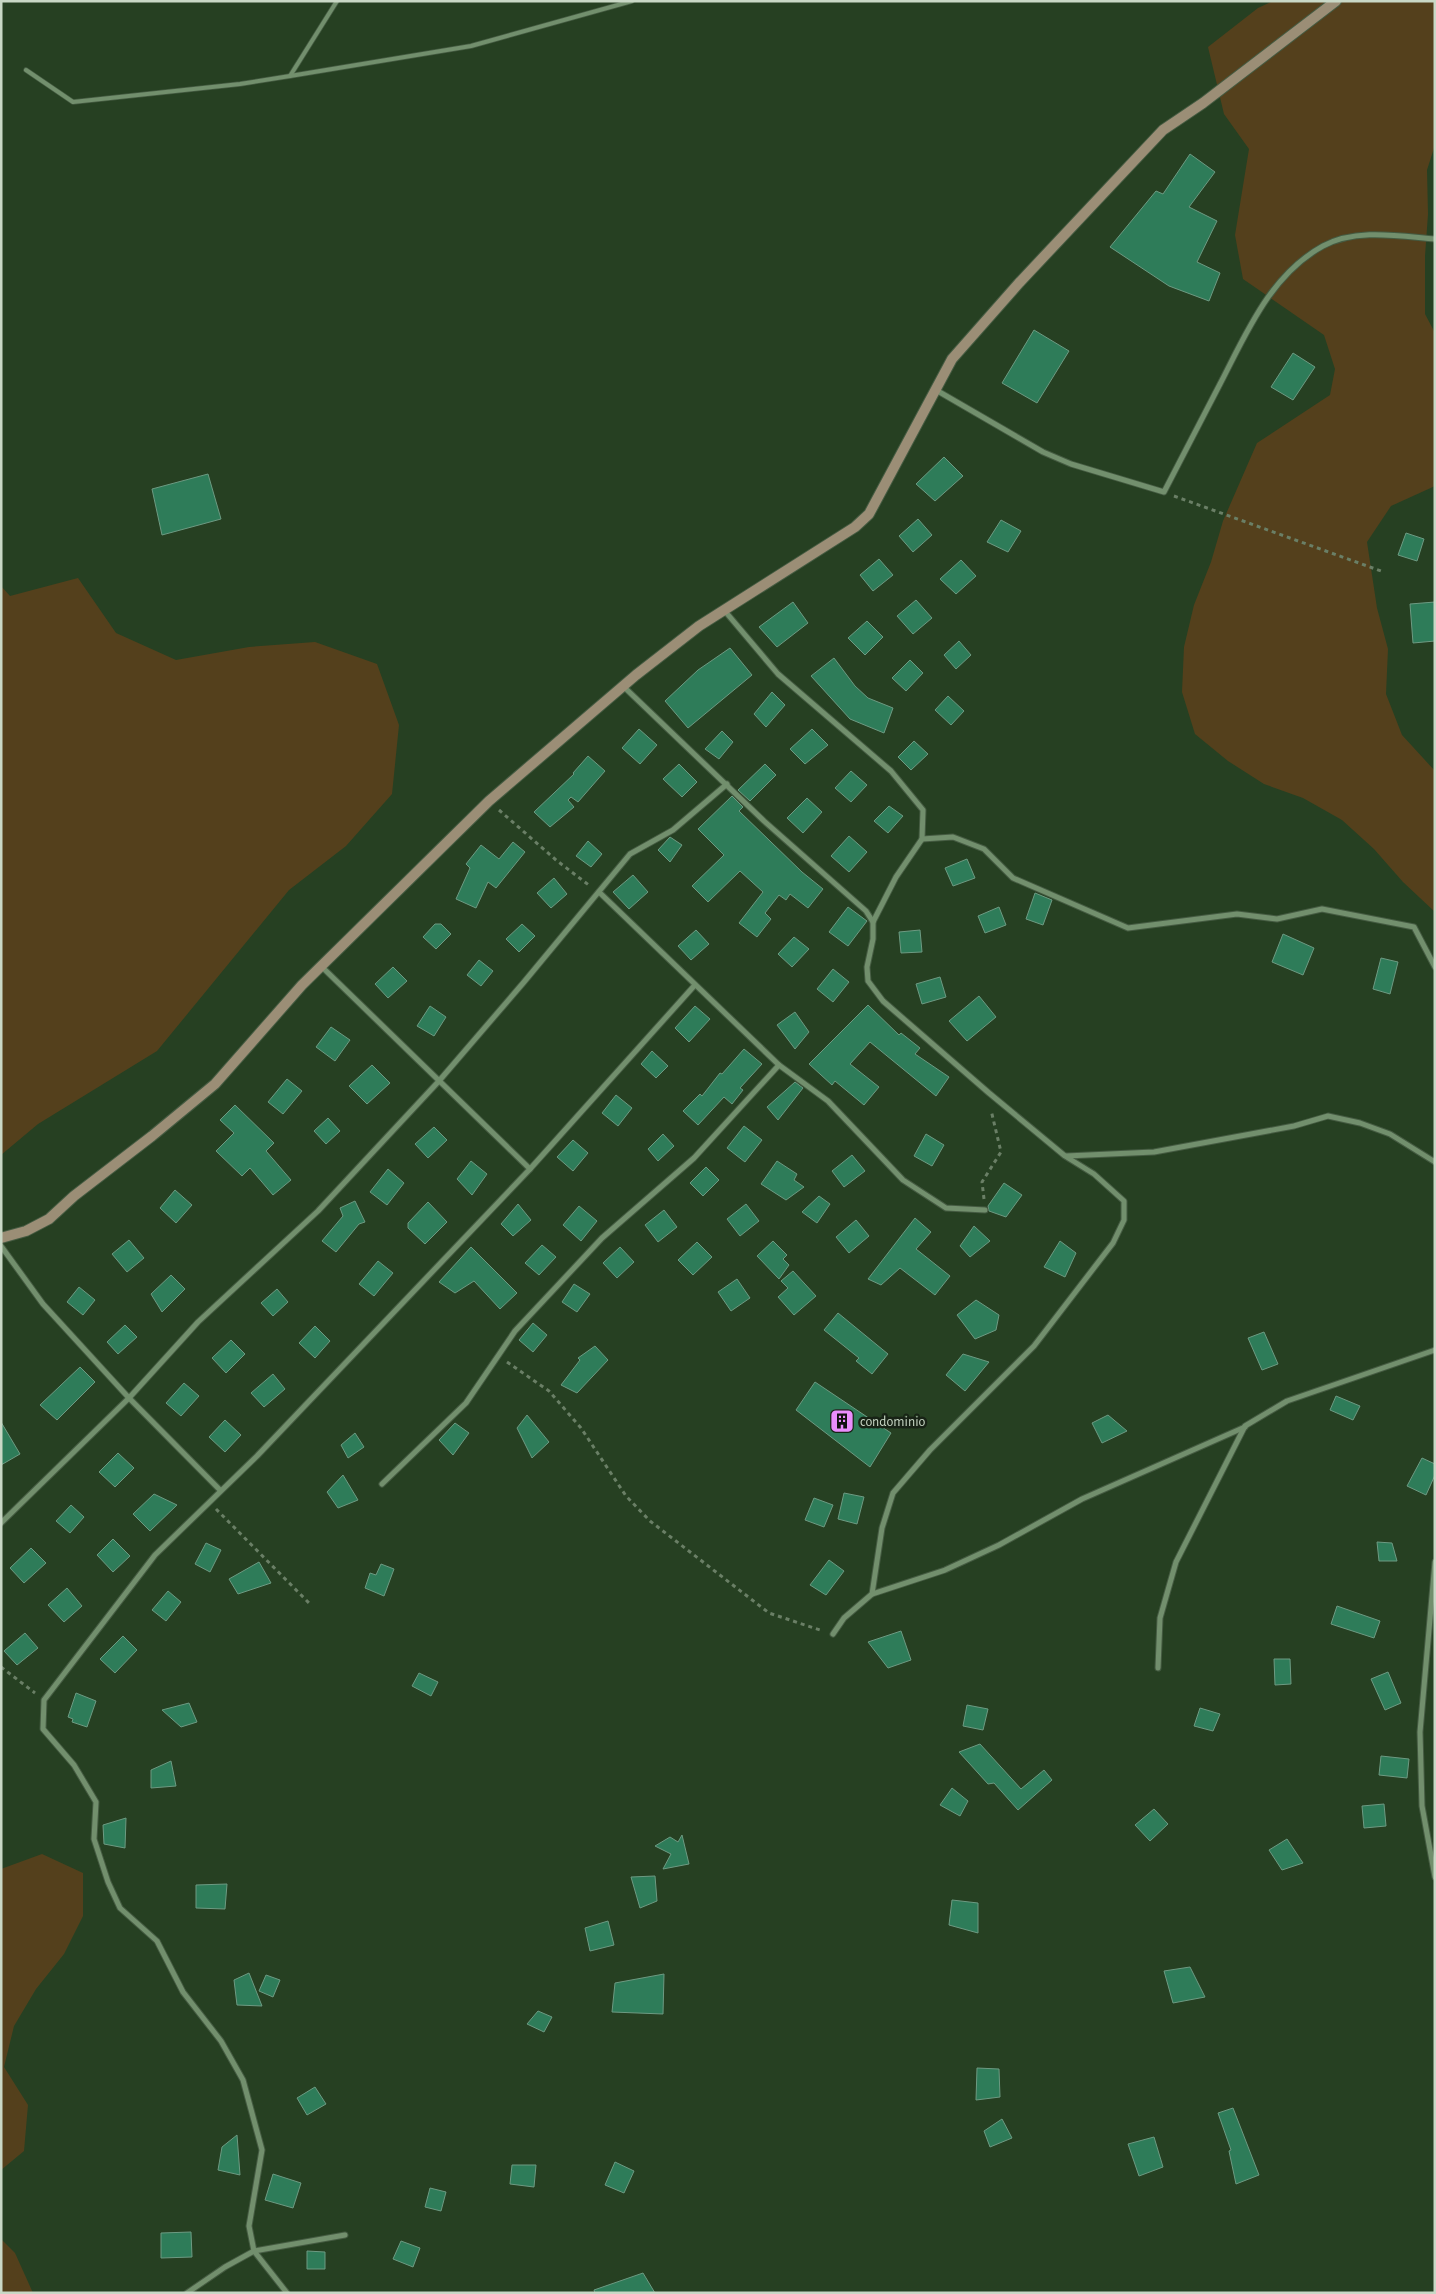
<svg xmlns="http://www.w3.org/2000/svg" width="1436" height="2294" font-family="'Alegreya Sans',sans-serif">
  <rect width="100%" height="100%" fill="#264022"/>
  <!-- green -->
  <g fill="#54401c">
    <polygon points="1273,1 1435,1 1435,145 1427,170 1428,214 1425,256 1425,314 1435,333 1435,486 1391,506 1367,542 1377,608 1388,649 1386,694 1402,735 1435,771 1435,912 1403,882 1374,849 1342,820 1303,798 1264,784 1228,761 1195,734 1182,692 1184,647 1194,605 1211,562 1223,521 1257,443 1330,395 1335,369 1324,335 1243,279 1235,235 1249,149 1224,114 1208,47 1258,8"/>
    <polygon points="78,578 116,633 176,660 249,647 315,642 377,664 399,725 392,794 346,846 289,890 157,1051 38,1124 1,1155 1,586 10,596"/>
    <polygon points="42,1854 83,1873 83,1916 64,1954 36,1989 14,2026 4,2067 28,2105 24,2151 1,2170 1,1869"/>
    <polygon points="1,2239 15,2253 33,2293 1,2293"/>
  </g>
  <!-- building -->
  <g fill="#2e7c59" stroke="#6d9a82">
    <polygon points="1190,154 1215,172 1189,207 1217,221 1197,262 1220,273 1209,301 1169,286 1110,247 1156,191 1163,194"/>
    <polygon points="1034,330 1069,351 1037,403 1002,383"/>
    <polygon points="1293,353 1315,367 1293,400 1271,387"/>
    <polygon points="944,457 963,476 935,501 916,484"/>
    <polygon points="208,474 221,519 162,535 152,489"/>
    <polygon points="918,519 932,535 913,552 899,536"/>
    <polygon points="1001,520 1021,531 1008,552 987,542"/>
    <polygon points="1406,533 1424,539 1417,561 1398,555"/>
    <polygon points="879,559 893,575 873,591 860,575"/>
    <polygon points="961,560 976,576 956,594 940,579"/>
    <polygon points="916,600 932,618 913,634 897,616"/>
    <polygon points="793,602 808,623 777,647 759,627"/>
    <polygon points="1435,602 1435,641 1413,643 1410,604"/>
    <polygon points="867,621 883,637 865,655 848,638"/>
    <polygon points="959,641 971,655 956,669 944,655"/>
    <polygon points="730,648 752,675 688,728 665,701 698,670"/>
    <polygon points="834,658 855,686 868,698 893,708 884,733 850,719 811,676"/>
    <polygon points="910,660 923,673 906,691 892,678"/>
    <polygon points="772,692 785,705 766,727 754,714"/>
    <polygon points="948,696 964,711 951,725 935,710"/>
    <polygon points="639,729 657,745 640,764 622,748"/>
    <polygon points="812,729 828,745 805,764 790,749"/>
    <polygon points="722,731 733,742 719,759 705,749"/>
    <polygon points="914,741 928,754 911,770 898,757"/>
    <polygon points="588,756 605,771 578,802 571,797 568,800 574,807 550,827 534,812 574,774 573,773"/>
    <polygon points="679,764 697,782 682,797 663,779"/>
    <polygon points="765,764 776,775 750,801 738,790"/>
    <polygon points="851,771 867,785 851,802 835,788"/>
    <polygon points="732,796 743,807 739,811 802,872 823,889 808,908 790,894 786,900 779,895 765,913 771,919 757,937 739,923 763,892 740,871 708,902 692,886 724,855 698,829"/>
    <polygon points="807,798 822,812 803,833 787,818"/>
    <polygon points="889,806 903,816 888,833 874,821"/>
    <polygon points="849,836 867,852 849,872 831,856"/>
    <polygon points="670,837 682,845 670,862 658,850"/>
    <polygon points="588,841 602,854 591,867 576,856"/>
    <polygon points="513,842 525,852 496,888 488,882 476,908 456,899 470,868 466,864 481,845 499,859"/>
    <polygon points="967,859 975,878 953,886 945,868"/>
    <polygon points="633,875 648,892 629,909 613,892"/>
    <polygon points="554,878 567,894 551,908 537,893"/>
    <polygon points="1035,893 1052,900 1043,925 1026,919"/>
    <polygon points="848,907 867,921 848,946 829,932"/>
    <polygon points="999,907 1006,925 985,933 978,916"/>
    <polygon points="435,924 441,924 451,934 436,949 423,937"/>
    <polygon points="522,924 535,936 519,952 506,939"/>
    <polygon points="696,930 709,944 691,960 678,946"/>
    <polygon points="920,930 922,952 901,953 899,932"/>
    <polygon points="1283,934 1314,948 1303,975 1272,962"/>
    <polygon points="794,937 809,949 792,967 778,954"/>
    <polygon points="1381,958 1398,962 1390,994 1373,989"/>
    <polygon points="479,960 493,971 481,986 467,975"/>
    <polygon points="393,967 407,981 388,998 375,984"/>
    <polygon points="833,969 849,982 833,1002 817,989"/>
    <polygon points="940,977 946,997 922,1004 916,984"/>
    <polygon points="979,996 996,1017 967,1041 949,1021"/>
    <polygon points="868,1005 899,1035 901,1033 920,1048 915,1054 949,1077 936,1096 870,1042 850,1064 879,1087 864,1105 835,1081 832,1085 809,1064"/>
    <polygon points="430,1006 446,1017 434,1036 417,1026"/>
    <polygon points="695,1006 710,1019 689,1042 675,1028"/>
    <polygon points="795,1012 809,1032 795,1049 777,1025"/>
    <polygon points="331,1027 350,1040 335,1061 316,1047"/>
    <polygon points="744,1049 762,1064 740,1088 743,1090 732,1104 724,1097 698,1125 683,1111 700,1094 702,1096 720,1073 722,1074"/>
    <polygon points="652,1051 668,1066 656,1078 641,1064"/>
    <polygon points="372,1065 390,1083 367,1104 349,1086"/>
    <polygon points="287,1079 302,1091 283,1114 268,1102"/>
    <polygon points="795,1082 803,1088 778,1120 767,1107"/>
    <polygon points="616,1095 632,1108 618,1126 602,1113"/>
    <polygon points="235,1105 274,1143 266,1151 291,1180 273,1195 250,1168 242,1176 216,1151 234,1133 220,1120"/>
    <polygon points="328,1118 340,1131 326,1144 314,1131"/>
    <polygon points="744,1126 762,1140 745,1162 727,1148"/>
    <polygon points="434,1127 447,1140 428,1158 415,1144"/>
    <polygon points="663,1134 674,1146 658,1161 648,1149"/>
    <polygon points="926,1134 944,1145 932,1166 914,1156"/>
    <polygon points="573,1140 588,1153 573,1171 557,1157"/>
    <polygon points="852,1155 865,1171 844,1187 832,1171"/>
    <polygon points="471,1161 487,1174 472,1195 457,1179"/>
    <polygon points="777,1161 797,1174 794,1180 804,1187 786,1200 761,1184"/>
    <polygon points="706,1167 719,1180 703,1196 690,1183"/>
    <polygon points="388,1169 404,1183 387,1205 370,1192"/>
    <polygon points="1004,1183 1022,1195 1006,1217 989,1211 988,1206"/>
    <polygon points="175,1190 192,1205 176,1223 160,1208"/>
    <polygon points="819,1196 830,1204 817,1223 802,1212"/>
    <polygon points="355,1201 365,1222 359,1224 336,1252 322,1241 343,1216 340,1208"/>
    <polygon points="428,1202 447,1222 425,1244 408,1228 408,1223"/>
    <polygon points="518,1204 531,1220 513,1236 501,1224"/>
    <polygon points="746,1204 759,1221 740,1236 727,1219"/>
    <polygon points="579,1206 597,1221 581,1241 563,1225"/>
    <polygon points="664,1210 677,1227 658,1242 645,1225"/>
    <polygon points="915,1218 931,1232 916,1249 950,1276 935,1295 900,1268 881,1285 868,1279"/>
    <polygon points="856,1220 869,1236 849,1253 836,1237"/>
    <polygon points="974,1226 990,1241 970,1257 960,1246"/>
    <polygon points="129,1240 144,1258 127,1272 112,1254"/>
    <polygon points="773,1241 787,1255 783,1259 789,1265 779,1279 757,1256"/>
    <polygon points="1060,1241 1076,1253 1065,1277 1044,1267"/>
    <polygon points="697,1242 712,1257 693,1275 678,1260"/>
    <polygon points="542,1245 556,1257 539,1275 525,1263"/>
    <polygon points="471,1247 517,1293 500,1309 474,1281 455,1293 439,1282"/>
    <polygon points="620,1247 634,1262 617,1278 603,1263"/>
    <polygon points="378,1261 393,1273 374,1296 359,1284"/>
    <polygon points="793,1271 816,1296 794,1315 778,1297 788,1288 781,1281"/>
    <polygon points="171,1275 185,1289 162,1312 151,1294"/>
    <polygon points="737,1279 750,1298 731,1311 718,1292"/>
    <polygon points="574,1284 590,1294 577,1312 562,1302"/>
    <polygon points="79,1287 95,1300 83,1315 67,1302"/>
    <polygon points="277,1289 288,1302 273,1316 261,1303"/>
    <polygon points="976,1300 999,1315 996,1330 975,1339 957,1315"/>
    <polygon points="838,1313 888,1354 872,1374 856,1361 859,1358 824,1330"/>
    <polygon points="533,1323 547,1335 533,1352 519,1340"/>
    <polygon points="125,1325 137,1337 118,1354 107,1342"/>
    <polygon points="315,1326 330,1341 315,1358 299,1343"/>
    <polygon points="1264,1332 1278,1364 1262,1370 1248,1338"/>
    <polygon points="231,1340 245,1354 226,1373 212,1358"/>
    <polygon points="595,1346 608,1360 577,1393 561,1385 580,1360 578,1358"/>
    <polygon points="963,1354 989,1362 965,1391 946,1375"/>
    <polygon points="80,1367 95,1382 57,1420 40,1405"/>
    <polygon points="273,1374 285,1389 264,1407 251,1393"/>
    <polygon points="815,1382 891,1433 870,1467 796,1410"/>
    <polygon points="184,1383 199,1396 181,1416 166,1403"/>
    <polygon points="1336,1396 1360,1406 1353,1420 1330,1410"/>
    <polygon points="527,1415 549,1442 532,1458 517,1428"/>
    <polygon points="1108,1415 1127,1431 1102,1443 1092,1423"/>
    <polygon points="225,1420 241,1435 225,1452 209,1437"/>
    <polygon points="1,1422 20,1454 1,1465"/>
    <polygon points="455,1423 469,1433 453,1455 439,1440"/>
    <polygon points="355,1433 364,1447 348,1458 341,1445"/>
    <polygon points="118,1453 134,1468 115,1487 99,1472"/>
    <polygon points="1422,1458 1435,1464 1435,1475 1426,1495 1407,1486"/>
    <polygon points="343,1475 358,1500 338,1508 327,1492"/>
    <polygon points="844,1493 864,1497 857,1524 838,1519"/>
    <polygon points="154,1494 177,1505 150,1531 133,1514"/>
    <polygon points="814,1498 833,1505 824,1527 805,1520"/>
    <polygon points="71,1505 84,1517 70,1533 56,1521"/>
    <polygon points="113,1539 130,1556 113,1572 97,1555"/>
    <polygon points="1377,1542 1392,1543 1397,1561 1379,1561"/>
    <polygon points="206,1543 221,1550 210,1572 195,1564"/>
    <polygon points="31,1548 46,1563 24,1583 10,1568"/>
    <polygon points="829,1560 844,1571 826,1595 810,1585"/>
    <polygon points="259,1562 271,1583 238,1594 229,1579"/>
    <polygon points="381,1564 394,1569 384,1596 365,1588 370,1573 376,1575"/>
    <polygon points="67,1588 82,1606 64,1622 48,1605"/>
    <polygon points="168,1591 181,1602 166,1621 152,1610"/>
    <polygon points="1337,1606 1380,1621 1374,1638 1331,1624"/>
    <polygon points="901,1631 911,1660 888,1668 868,1642"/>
    <polygon points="25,1633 38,1648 17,1665 4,1651"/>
    <polygon points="123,1636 137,1650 115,1673 100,1659"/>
    <polygon points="1274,1659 1290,1659 1291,1684 1275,1685"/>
    <polygon points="1388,1672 1401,1703 1385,1710 1371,1679"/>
    <polygon points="419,1673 438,1682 431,1696 412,1686"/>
    <polygon points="76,1693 96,1701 87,1727 72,1722 73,1719 68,1717"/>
    <polygon points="189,1703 197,1722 181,1727 162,1710"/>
    <polygon points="967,1705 988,1709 983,1730 963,1726"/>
    <polygon points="1200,1708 1220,1714 1213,1731 1194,1726"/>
    <polygon points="980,1744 1021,1789 1044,1770 1052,1780 1018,1810 994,1783 988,1784 959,1752"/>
    <polygon points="1381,1756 1409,1759 1407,1778 1379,1775"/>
    <polygon points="171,1761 176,1786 151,1788 151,1770"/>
    <polygon points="952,1788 968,1801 960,1816 940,1805"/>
    <polygon points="1384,1804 1386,1826 1364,1828 1362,1806"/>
    <polygon points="1154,1809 1168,1824 1150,1841 1135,1825"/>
    <polygon points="126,1818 125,1848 104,1844 103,1825"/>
    <polygon points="682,1835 689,1864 663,1869 671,1854 655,1846 670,1837 678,1842"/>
    <polygon points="1287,1839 1303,1863 1282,1870 1269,1850"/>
    <polygon points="655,1876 657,1901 640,1908 631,1877"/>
    <polygon points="227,1884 225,1909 196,1908 196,1885"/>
    <polygon points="952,1900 978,1903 978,1933 949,1925"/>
    <polygon points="608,1921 614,1945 590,1951 585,1928"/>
    <polygon points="1190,1967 1205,1997 1173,2003 1164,1971"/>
    <polygon points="249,1973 262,2006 237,2005 234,1980"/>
    <polygon points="664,1974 663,2014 612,2012 615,1983"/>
    <polygon points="266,1975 280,1980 273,1997 259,1991"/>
    <polygon points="538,2011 552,2017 544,2032 527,2024"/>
    <polygon points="977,2068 999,2069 1000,2097 976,2100"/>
    <polygon points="315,2087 326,2104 307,2115 297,2098"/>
    <polygon points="1233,2108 1259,2175 1236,2184 1229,2151 1231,2150 1218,2113"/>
    <polygon points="1002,2119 1012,2138 990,2147 984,2131"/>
    <polygon points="237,2135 240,2175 218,2170 222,2147"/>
    <polygon points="1154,2137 1163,2167 1139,2176 1128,2144"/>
    <polygon points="615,2162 634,2171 624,2193 605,2185"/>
    <polygon points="512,2165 536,2165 534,2187 510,2184"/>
    <polygon points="273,2174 301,2183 293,2208 265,2200"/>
    <polygon points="430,2188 446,2192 441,2211 425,2207"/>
    <polygon points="191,2232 192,2257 161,2258 161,2233"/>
    <polygon points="401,2241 420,2248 413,2267 393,2259"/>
    <polygon points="307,2251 325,2252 325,2269 307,2269"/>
    <polygon points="643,2273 655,2293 595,2293 594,2290"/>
  </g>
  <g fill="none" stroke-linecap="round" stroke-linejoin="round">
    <!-- service casing -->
    <g stroke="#455b42" stroke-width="5.5">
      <g id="service">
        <polyline points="26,70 73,102 240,84 290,76 337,1"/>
        <polyline points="290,76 471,46 632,1"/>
      </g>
    </g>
    <!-- minor casing -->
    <g stroke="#455b42" stroke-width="7">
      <g id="minor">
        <path d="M936 390 1043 452 1071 464 1164 492C1183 456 1201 420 1220 384 1246 334 1270 275 1323 246 1356 228 1399 236 1435 239"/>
        <polyline points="724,610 778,674 891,771 923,810 922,839 896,877 873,922"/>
        <polyline points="623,686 764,821 866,911 873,922 873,939 867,967 868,981 883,1001 989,1093 1065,1156 1094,1174 1124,1201 1124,1220 1113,1243 1034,1346 930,1450 893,1493 882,1528 872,1594 844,1618 833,1634"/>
        <polyline points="922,839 953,837 984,849 1013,878 1128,928 1237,914 1277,919 1322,909 1414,927 1435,967"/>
        <polyline points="599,892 779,1065 828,1101 903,1180 946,1208 985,1210"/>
        <polyline points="1066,1156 1154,1152 1294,1126 1328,1116 1360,1123 1390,1134 1435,1162"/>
        <polyline points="530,1169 694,986"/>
        <polyline points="1,1246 43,1304 129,1398 220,1490"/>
        <polyline points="382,1484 466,1403 515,1331 602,1238 694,1158 779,1065"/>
        <polyline points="1,1523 129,1398 198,1322 318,1211 439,1081 524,982 630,854 673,830 727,784"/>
        <polyline points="1435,1562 1420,1732 1422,1806 1435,1877"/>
        <polyline points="872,1594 945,1570 999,1545 1082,1499 1245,1427"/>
        <polyline points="1158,1668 1160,1618 1176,1562 1245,1426 1287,1401 1435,1350"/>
        <polyline points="187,2293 225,2267 254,2251 345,2235"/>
        <polyline points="287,2293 254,2251 249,2226 262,2150 243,2080 221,2041 183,1992 157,1941 120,1908 108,1882 94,1839 96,1802 74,1765 43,1729 44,1700 155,1555 257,1456 530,1169 321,966"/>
      </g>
    </g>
    <!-- secondary casing -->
    <g stroke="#455b42" stroke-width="12">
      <polyline id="secondary" points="1,1238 26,1231 49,1219 74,1196 152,1136 215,1084 302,985 489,801 636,675 699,626 855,527 869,514 952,359 1019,283 1163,130 1203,103 1336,1"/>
    </g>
    <!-- path -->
    <g stroke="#6a7f66" stroke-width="3" stroke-dasharray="4 4" stroke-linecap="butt">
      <polyline points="1174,496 1381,571"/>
      <polyline points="499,810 556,860 590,886"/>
      <polyline points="984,1199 982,1182 1001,1152 991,1110"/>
      <polyline points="507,1362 549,1391 581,1428 626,1496 650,1521 769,1613 823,1631"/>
      <polyline points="216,1509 310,1604"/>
      <polyline points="1,1667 35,1693"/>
    </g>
    <!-- service -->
    <use href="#service" stroke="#728f6d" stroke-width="4"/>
    <!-- minor -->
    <use href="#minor" stroke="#728f6d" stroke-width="5"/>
    <!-- secondary -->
    <use href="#secondary" stroke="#9b8e76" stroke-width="10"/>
  </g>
  <!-- icons -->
  <defs>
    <g id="building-square" transform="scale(1.25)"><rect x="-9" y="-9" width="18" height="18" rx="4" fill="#ea8dfd" stroke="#182316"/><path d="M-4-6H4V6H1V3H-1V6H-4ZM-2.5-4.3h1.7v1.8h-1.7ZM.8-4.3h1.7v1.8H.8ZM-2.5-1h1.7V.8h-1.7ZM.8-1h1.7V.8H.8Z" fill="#111"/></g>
  </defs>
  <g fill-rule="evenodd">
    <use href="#building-square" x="842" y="1421"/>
  </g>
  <g text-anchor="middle" stroke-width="5" stroke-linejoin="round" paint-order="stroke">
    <!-- poi labels -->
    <g font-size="14" fill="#c9d8c6" stroke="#182316" text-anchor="start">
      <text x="860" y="1426">condominio</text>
    </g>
  </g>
  <!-- border -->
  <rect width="1436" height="2294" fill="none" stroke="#c9d8c6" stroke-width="5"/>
</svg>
